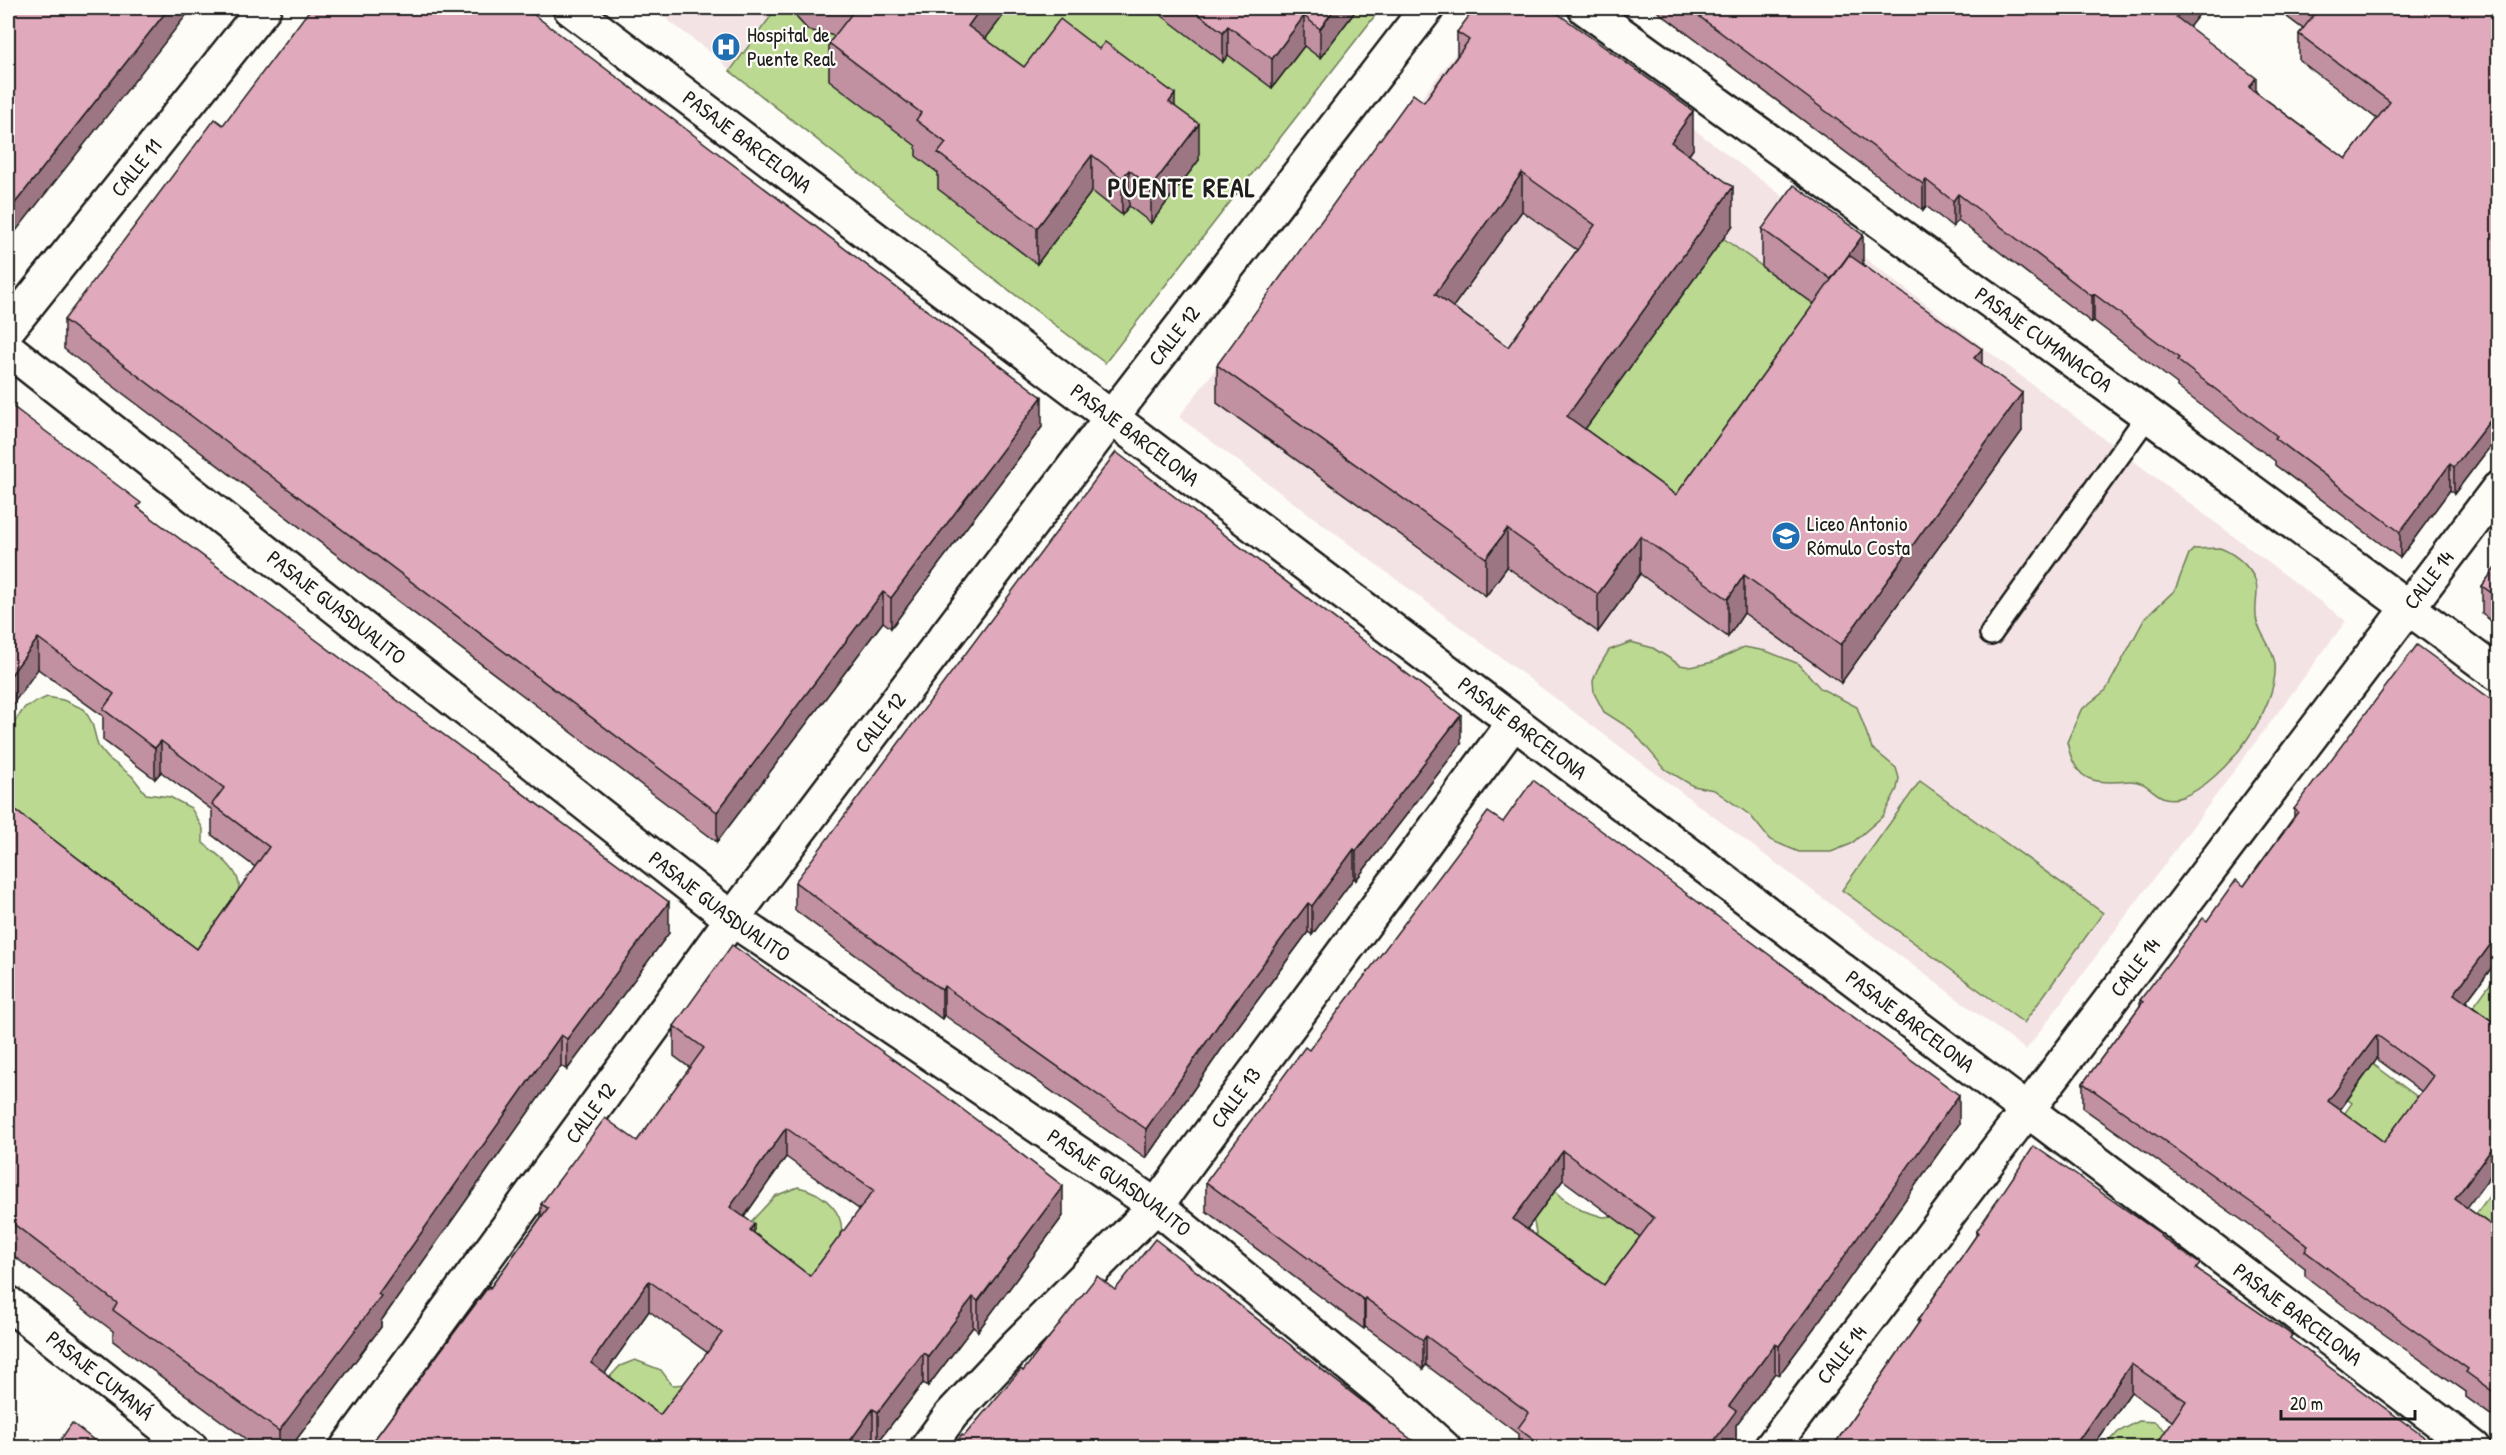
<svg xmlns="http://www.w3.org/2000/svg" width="2506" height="1455" font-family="'Patrick Hand',sans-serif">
  <rect width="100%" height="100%" fill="#fdfcf7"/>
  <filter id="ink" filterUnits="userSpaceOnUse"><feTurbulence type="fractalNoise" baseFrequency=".0167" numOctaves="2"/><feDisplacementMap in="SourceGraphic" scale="12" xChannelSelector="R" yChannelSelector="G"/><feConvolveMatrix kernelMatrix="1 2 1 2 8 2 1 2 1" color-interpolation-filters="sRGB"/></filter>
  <g filter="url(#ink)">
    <!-- built -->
    <g fill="#f4e3e5">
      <polygon points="652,8 777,8 730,71 719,59"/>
      <polygon points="1490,8 1533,8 2346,621 2026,1050 1179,417"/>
    </g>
    <!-- green -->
    <g fill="#bbd991" stroke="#6c7a56" stroke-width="1.5">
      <polygon points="777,8 1381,8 1105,363 972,262 730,71"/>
      <polygon points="1723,238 1832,317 1676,533 1567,454"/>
      <path d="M2220 548C2236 554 2257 571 2257 590 2257 601 2254 611 2257 622 2262 637 2273 648 2275 664 2279 708 2223 783 2182 797 2155 806 2153 780 2129 781 2092 784 2075 782 2067 742L2081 710 2106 690 2145 618 2175 590 2189 554 2194 549Z"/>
      <polygon points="1631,642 1653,648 1680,665 1691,667 1713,662 1744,647 1766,651 1799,664 1820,688 1857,707 1872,748 1896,768 1899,778 1897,789 1883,816 1851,844 1831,852 1799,852 1770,840 1750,815 1714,790 1693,786 1665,769 1631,729 1604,712 1594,693 1593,681 1597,670 1609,650"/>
      <path d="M47 697 63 700 84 709 92 723 98 746 108 758 132 776 146 794 170 797 191 808 203 829V843C215 853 238 868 239 885 240 899 208 940 200 954L8 822V731L25 707Z"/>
      <polygon points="1920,781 2103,913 2024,1023 1842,890"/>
      <polygon points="2498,973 2498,1041 2466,1017"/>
      <polygon points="2335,1036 2423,1101 2381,1158 2336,1125 2352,1103 2310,1072"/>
      <polygon points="1524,1160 1562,1198 1581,1210 1603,1217 1625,1215 1646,1224 1616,1286 1599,1289 1538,1244 1534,1222 1529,1216"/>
      <polygon points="2498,1184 2498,1243 2470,1222"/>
      <path d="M798 1187C823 1192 850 1214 839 1243 834 1255 825 1268 818 1279L789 1273 746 1227 775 1196Z"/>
      <polygon points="635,1360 661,1370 672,1385 687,1384 666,1421 602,1385 620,1366"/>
      <polygon points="2139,1421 2155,1422 2167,1432 2164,1447 2104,1448 2118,1432"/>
    </g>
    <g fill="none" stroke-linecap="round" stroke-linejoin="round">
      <!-- service casing -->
      <g stroke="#1c1c1c" stroke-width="26">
        <polyline id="service" points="1991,634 2148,415"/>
      </g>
      <!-- minor casing -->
      <g stroke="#1c1c1c" stroke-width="38">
        <g id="minor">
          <path id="s1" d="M570 8 2474 1448"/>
          <path id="s2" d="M1585 8 2148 415 2498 674"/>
          <path id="s3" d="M8 329 264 8"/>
          <path id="s4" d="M8 349 732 919 1156 1206 1383 1393 1444 1448"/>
          <path id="s5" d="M8 1303 191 1448"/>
          <path id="s6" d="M347 1448 732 919 1111 418 1427 8"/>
          <path id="s7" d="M927 1448 951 1415 1015 1347 1156 1206 1513 723"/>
          <path id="s8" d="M1771 1448 2498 489"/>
        </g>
      </g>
      <!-- service -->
      <use href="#service" stroke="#fdfcf7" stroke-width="21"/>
      <!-- minor -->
      <use href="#minor" stroke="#fdfcf7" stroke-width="33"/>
    </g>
    <!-- wall -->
    <g fill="#c191a2" stroke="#1c1c1c" stroke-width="1.5" fill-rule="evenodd">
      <polygon points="794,8 1009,8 985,39 1024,67 1175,106 1199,160 1151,223 1129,206 1122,215 1092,191 1037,264 938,189 938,173 916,156 916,146 829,80 829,43 835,36 808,30 797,18"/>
      <polygon points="1161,8 1354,8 1354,13 1320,58 1304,46 1272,88 1228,55 1223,62 1161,15"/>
      <polygon points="1653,8 2096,8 2100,11 2102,8 2204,8 2189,27 2256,92 2346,159 2377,119 2299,60 2299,34 2303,29 2275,8 2499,8 2499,435 2454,494 2450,490 2400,558 2275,465 2275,461 2177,387 2177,384 2094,321 2092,323 1958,220 1953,227 1926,206 1923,210"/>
      <path d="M1457 32 1693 149 1689 155 1733 225 1585 429 1676 495 1814 304 1762 267V229L1863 264 1982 364 2022 431 1841 683 1744 613 1728 637 1640 574 1598 632 1507 567 1486 596 1217 403V365L1424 102 1457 56ZM1522 211 1577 250 1508 347 1453 307Z"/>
      <polygon points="223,125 1042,427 891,628 883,622 717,842 64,349 64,320"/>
      <polygon points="8,403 669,933 567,1070 561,1066 381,1321 381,1327 290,1448 258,1448 113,1341 113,1331 11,1254 10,1255 8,1253 8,805 197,949 255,867 212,835 212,810 161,772 155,779 103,740 103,716 38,669"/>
      <polygon points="2499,563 2499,627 2482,614 2482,586"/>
      <path d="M2499 705V958L2466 1002 2499 1026V1164L2466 1207 2499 1231V1421L2466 1397V1392L2347 1308 2305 1276V1268L2263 1235 2083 1108V1083L2140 1006V1000L2207 921 2244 886 2294 817V809ZM2377 1059 2422 1092 2384 1142 2340 1110Z"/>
      <polygon points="1461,744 1356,880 1354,878 1312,935 1308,932 1223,1047 1146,1158 944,1015 942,1019 795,910 795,882"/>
      <path d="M674 1026 1063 1216 978 1331 973 1327 928 1386 923 1383 878 1442 873 1439 368 1448 490 1288 541 1217V1204L637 1141 690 1068 674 1056ZM786 1157 860 1210 810 1276 754 1233 744 1217ZM649 1311 708 1353 660 1415 605 1373Z"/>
      <path d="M1309 1050 1959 1124 1814 1328 1779 1375 1775 1373 1736 1425V1440L1731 1448H1518V1434L1426 1365 1423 1369 1365 1327 1364 1329 1206 1211V1182ZM1563 1180 1640 1237 1604 1285 1527 1229Z"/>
      <polygon points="1976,1232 2161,1237 2200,1272 2292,1335 2172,1421 2131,1392 2092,1448 1832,1448 1918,1324 1918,1320 1976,1236"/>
    </g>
    <!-- shaded-wall -->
    <g fill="#9d7684" stroke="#1c1c1c" stroke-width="1.5">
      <polygon points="169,8 192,8 8,241 8,212"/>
      <polygon points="981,8 1009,8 968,62 968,26"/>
      <polygon points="1335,8 1354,8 1354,13 1320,58 1320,29"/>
      <polygon points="2184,8 2204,8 2176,44 2176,17"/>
      <polygon points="1304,16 1304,46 1272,88 1272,59"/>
      <polygon points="1228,26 1228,55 1223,62 1223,32"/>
      <polygon points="2256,78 2256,104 2249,87"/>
      <polygon points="1175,94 1175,130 1169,102"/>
      <polygon points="1693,111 1693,149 1671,180 1671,142"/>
      <polygon points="1199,124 1199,160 1151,223 1151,187"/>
      <polygon points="1092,155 1092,191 1037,264 1037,228"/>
      <polygon points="1129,170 1129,206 1122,215 1122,178"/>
      <polygon points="1522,173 1522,211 1435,332 1435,294"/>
      <polygon points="1926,180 1926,206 1923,210 1923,184"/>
      <polygon points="1733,187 1733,225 1567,454 1567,416"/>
      <polygon points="1958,194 1958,220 1953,227 1953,201"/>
      <polygon points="1863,235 1863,273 1831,279"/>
      <polygon points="2094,294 2094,321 2092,323 2092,296"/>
      <polygon points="1982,349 1982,387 1974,358"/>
      <polygon points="2022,393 2022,431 1841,683 1841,645"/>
      <polygon points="1042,397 1042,427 891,628 891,598"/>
      <polygon points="2499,409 2499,435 2454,494 2454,467"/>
      <polygon points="2450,464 2450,490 2400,558 2400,532"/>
      <polygon points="1507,529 1507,567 1486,596 1486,558"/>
      <polygon points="1640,536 1640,574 1598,632 1598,594"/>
      <polygon points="1744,575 1744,613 1728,637 1728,599"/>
      <polygon points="883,592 883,622 717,842 717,812"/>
      <polygon points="38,638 38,669 8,711 8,679"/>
      <polygon points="1461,715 1461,744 1356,880 1356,851"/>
      <polygon points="161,741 161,772 155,779 155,748"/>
      <polygon points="1354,849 1354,878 1312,935 1312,906"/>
      <polygon points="669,902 669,933 567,1070 567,1039"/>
      <polygon points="1308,903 1308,932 1223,1047 1146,1158 1146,1129 1223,1018"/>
      <polygon points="2499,933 2499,958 2454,1018 2454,994"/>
      <polygon points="944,986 944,1015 942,1019 942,990"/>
      <polygon points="561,1035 561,1066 381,1321 381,1327 290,1448 279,1448 279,1431 378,1294"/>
      <polygon points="2377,1035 2377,1059 2328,1126 2328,1101"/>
      <polygon points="1959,1095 1959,1124 1814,1328 1779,1375 1779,1346"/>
      <polygon points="786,1128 786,1157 730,1237 730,1207"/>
      <polygon points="2499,1139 2499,1164 2455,1224 2455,1199"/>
      <polygon points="1563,1151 1563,1180 1513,1248 1513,1219"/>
      <polygon points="1063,1186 1063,1216 978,1331 978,1301"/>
      <polygon points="11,1222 11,1254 10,1255 10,1224"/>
      <polygon points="754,1224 754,1254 750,1230"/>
      <polygon points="649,1281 649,1311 591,1393 591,1363"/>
      <polygon points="973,1297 973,1327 928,1386 928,1356"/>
      <polygon points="1365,1298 1365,1327 1364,1329 1364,1300"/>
      <polygon points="1426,1336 1426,1365 1423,1369 1423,1340"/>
      <polygon points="1775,1344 1775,1373 1736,1425 1736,1440 1731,1448 1709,1448 1729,1406"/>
      <polygon points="923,1353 923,1383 878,1442 878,1412"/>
      <polygon points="2131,1364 2131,1392 2092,1448 2073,1448"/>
      <polygon points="873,1409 873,1439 867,1448 845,1448"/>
    </g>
    <!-- building -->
    <g fill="#e0a9bc" stroke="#1c1c1c" stroke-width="1.5" fill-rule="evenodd">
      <polygon points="8,8 169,8 8,212"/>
      <polygon points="311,8 525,8 1042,397 891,598 883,592 717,812 64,320 215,119 223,125"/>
      <polygon points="856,8 981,8 968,26 1024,67 1060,19 1099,49 1105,42 1175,94 1169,102 1199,124 1151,187 1129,170 1122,178 1092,155 1037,228 938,153 946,143 916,120 921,113 829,43"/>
      <polygon points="1190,8 1335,8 1320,29 1304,16 1272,59 1228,26 1223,32"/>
      <path d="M1475 8H1550L1693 111 1671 142 1733 187 1567 416 1676 495 1849 255 1982 349 1974 358 2022 393 1841 645 1744 575 1728 599 1640 536 1598 594 1507 529 1486 558 1217 365 1413 94 1424 102 1469 40 1457 32ZM1522 173 1595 225 1508 347 1435 294Z"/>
      <polygon points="1688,8 2096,8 2100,11 2102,8 2184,8 2176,17 2256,78 2249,87 2346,159 2390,102 2299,34 2316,12 2310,8 2499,8 2499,409 2454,467 2450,464 2400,532 2275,438 2277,436 2177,360 2179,358 2094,294 2092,296 1958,194 1953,201 1926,180 1923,184"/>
      <polygon points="1794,185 1863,235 1831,279 1762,229"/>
      <polygon points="8,403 141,503 137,507 669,902 567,1039 561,1035 378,1294 381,1296 279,1431 113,1310 117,1303 11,1222 10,1224 8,1222 8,805 197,949 269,847 212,804 224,788 161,741 155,748 103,709 114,694 38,638 8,679"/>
      <polygon points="1116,452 1461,715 1356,851 1354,849 1312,906 1308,903 1223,1018 1146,1129 944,986 942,990 795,882"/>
      <polygon points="2499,563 2499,598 2482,586"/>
      <path d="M2417 645 2499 705V933L2454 994 2499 1026V1139L2455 1199 2499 1231V1396L2466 1372 2468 1369 2347 1283 2305 1251 2308 1246 2263 1211 2083 1083 2143 1002 2140 1000 2203 918 2207 921 2236 880 2244 886 2298 812 2294 809ZM2377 1035 2433 1076 2384 1142 2328 1101Z"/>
      <path d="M1533 780 1959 1095 1814 1299 1779 1346 1775 1344 1729 1406 1736 1411 1709 1448H1544L1518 1428 1529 1413 1426 1336 1423 1340 1365 1298 1364 1300 1206 1182 1305 1047 1309 1050 1488 812 1503 822ZM1563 1151 1654 1218 1604 1285 1513 1219Z"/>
      <path d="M732 945 945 1096 1063 1186 978 1301 973 1297 928 1356 923 1353 878 1412 873 1409 845 1448H368L489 1286 490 1288 548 1208 541 1204 605 1118 637 1141 704 1048 674 1026ZM786 1128 874 1190 810 1276 750 1230 754 1224 730 1207ZM649 1281 722 1333 660 1415 591 1363Z"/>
      <polygon points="2034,1146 2161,1234 2160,1236 2200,1264 2196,1269 2292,1335 2290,1338 2439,1448 2154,1448 2186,1401 2131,1364 2073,1448 1832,1448 1920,1321 1918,1320 1978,1233 1976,1232"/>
      <polygon points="1155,1239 1422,1448 952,1448 962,1435 964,1436 1021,1369 1023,1371 1097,1276 1115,1290"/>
      <polygon points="72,1423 104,1448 55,1448"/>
    </g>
  </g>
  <!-- icons -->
  <defs>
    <g id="hospital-disc" transform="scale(1.5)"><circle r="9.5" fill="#1f6fb2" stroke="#fdfcf7"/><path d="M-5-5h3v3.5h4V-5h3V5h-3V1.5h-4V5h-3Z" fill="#fff"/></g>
    <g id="university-disc" transform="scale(1.5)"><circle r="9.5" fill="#1f6fb2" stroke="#fdfcf7"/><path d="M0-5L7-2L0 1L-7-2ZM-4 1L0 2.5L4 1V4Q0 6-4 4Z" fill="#fff"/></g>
  </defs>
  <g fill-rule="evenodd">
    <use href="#hospital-disc" x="726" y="47"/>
    <use href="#university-disc" x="1786" y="536"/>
  </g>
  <g text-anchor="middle" stroke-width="4.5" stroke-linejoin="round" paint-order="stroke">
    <!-- poi labels -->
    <g font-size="21" fill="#1c1c1c" stroke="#fdfcf7" text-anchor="start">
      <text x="747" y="42">Hospital de<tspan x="747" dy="24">Puente Real</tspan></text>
      <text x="1807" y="531">Liceo Antonio<tspan x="1807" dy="24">Rómulo Costa</tspan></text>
    </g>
    <!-- street labels -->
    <g font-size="21" fill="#1c1c1c" stroke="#fdfcf7">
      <text dy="7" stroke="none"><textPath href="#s1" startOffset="222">PASAJE BARCELONA</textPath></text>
      <text dy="7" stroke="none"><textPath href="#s3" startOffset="206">CALLE 11</textPath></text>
      <text dy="7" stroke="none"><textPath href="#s6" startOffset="1386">CALLE 12</textPath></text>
      <text dy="7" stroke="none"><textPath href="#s2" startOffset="566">PASAJE CUMANACOA</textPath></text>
      <text dy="7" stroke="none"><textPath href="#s1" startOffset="708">PASAJE BARCELONA</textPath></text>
      <text dy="7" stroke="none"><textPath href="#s8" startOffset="1089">CALLE 14</textPath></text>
      <text dy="7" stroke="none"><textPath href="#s4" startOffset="418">PASAJE GUASDUALITO</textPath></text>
      <text dy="7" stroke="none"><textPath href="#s6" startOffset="900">CALLE 12</textPath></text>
      <text dy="7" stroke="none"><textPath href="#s1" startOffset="1194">PASAJE BARCELONA</textPath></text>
      <text dy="7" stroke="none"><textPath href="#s4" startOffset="904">PASAJE GUASDUALITO</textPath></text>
      <text dy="7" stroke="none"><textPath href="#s8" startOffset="603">CALLE 14</textPath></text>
      <text dy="7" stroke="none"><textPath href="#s1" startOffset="1680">PASAJE BARCELONA</textPath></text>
      <text dy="7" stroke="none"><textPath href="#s7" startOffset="468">CALLE 13</textPath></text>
      <text dy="7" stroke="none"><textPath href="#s6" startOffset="414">CALLE 12</textPath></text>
      <text dy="7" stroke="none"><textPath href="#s4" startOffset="1390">PASAJE GUASDUALITO</textPath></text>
      <text dy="7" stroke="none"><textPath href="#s1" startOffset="2166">PASAJE BARCELONA</textPath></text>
      <text dy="7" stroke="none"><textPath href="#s8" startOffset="117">CALLE 14</textPath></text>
      <text dy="7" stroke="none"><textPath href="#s5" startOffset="117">PASAJE CUMANÁ</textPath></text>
    </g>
    <!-- district labels -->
    <g font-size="27" font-weight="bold" letter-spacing="1.5" fill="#1c1c1c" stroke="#fdfcf7">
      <text x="1182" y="197">PUENTE REAL</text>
    </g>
  </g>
  <!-- margin -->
  <rect width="2506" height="1455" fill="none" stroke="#fdfcf7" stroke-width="30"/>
  <rect x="15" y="15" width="2476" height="1425" fill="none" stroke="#1c1c1c" stroke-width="2" filter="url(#ink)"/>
  <!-- scale -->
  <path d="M2281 1410v9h134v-9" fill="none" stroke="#1c1c1c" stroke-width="3"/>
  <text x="2290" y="1410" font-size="18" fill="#1c1c1c" stroke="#fdfcf7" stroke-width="4.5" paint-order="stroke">20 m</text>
</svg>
